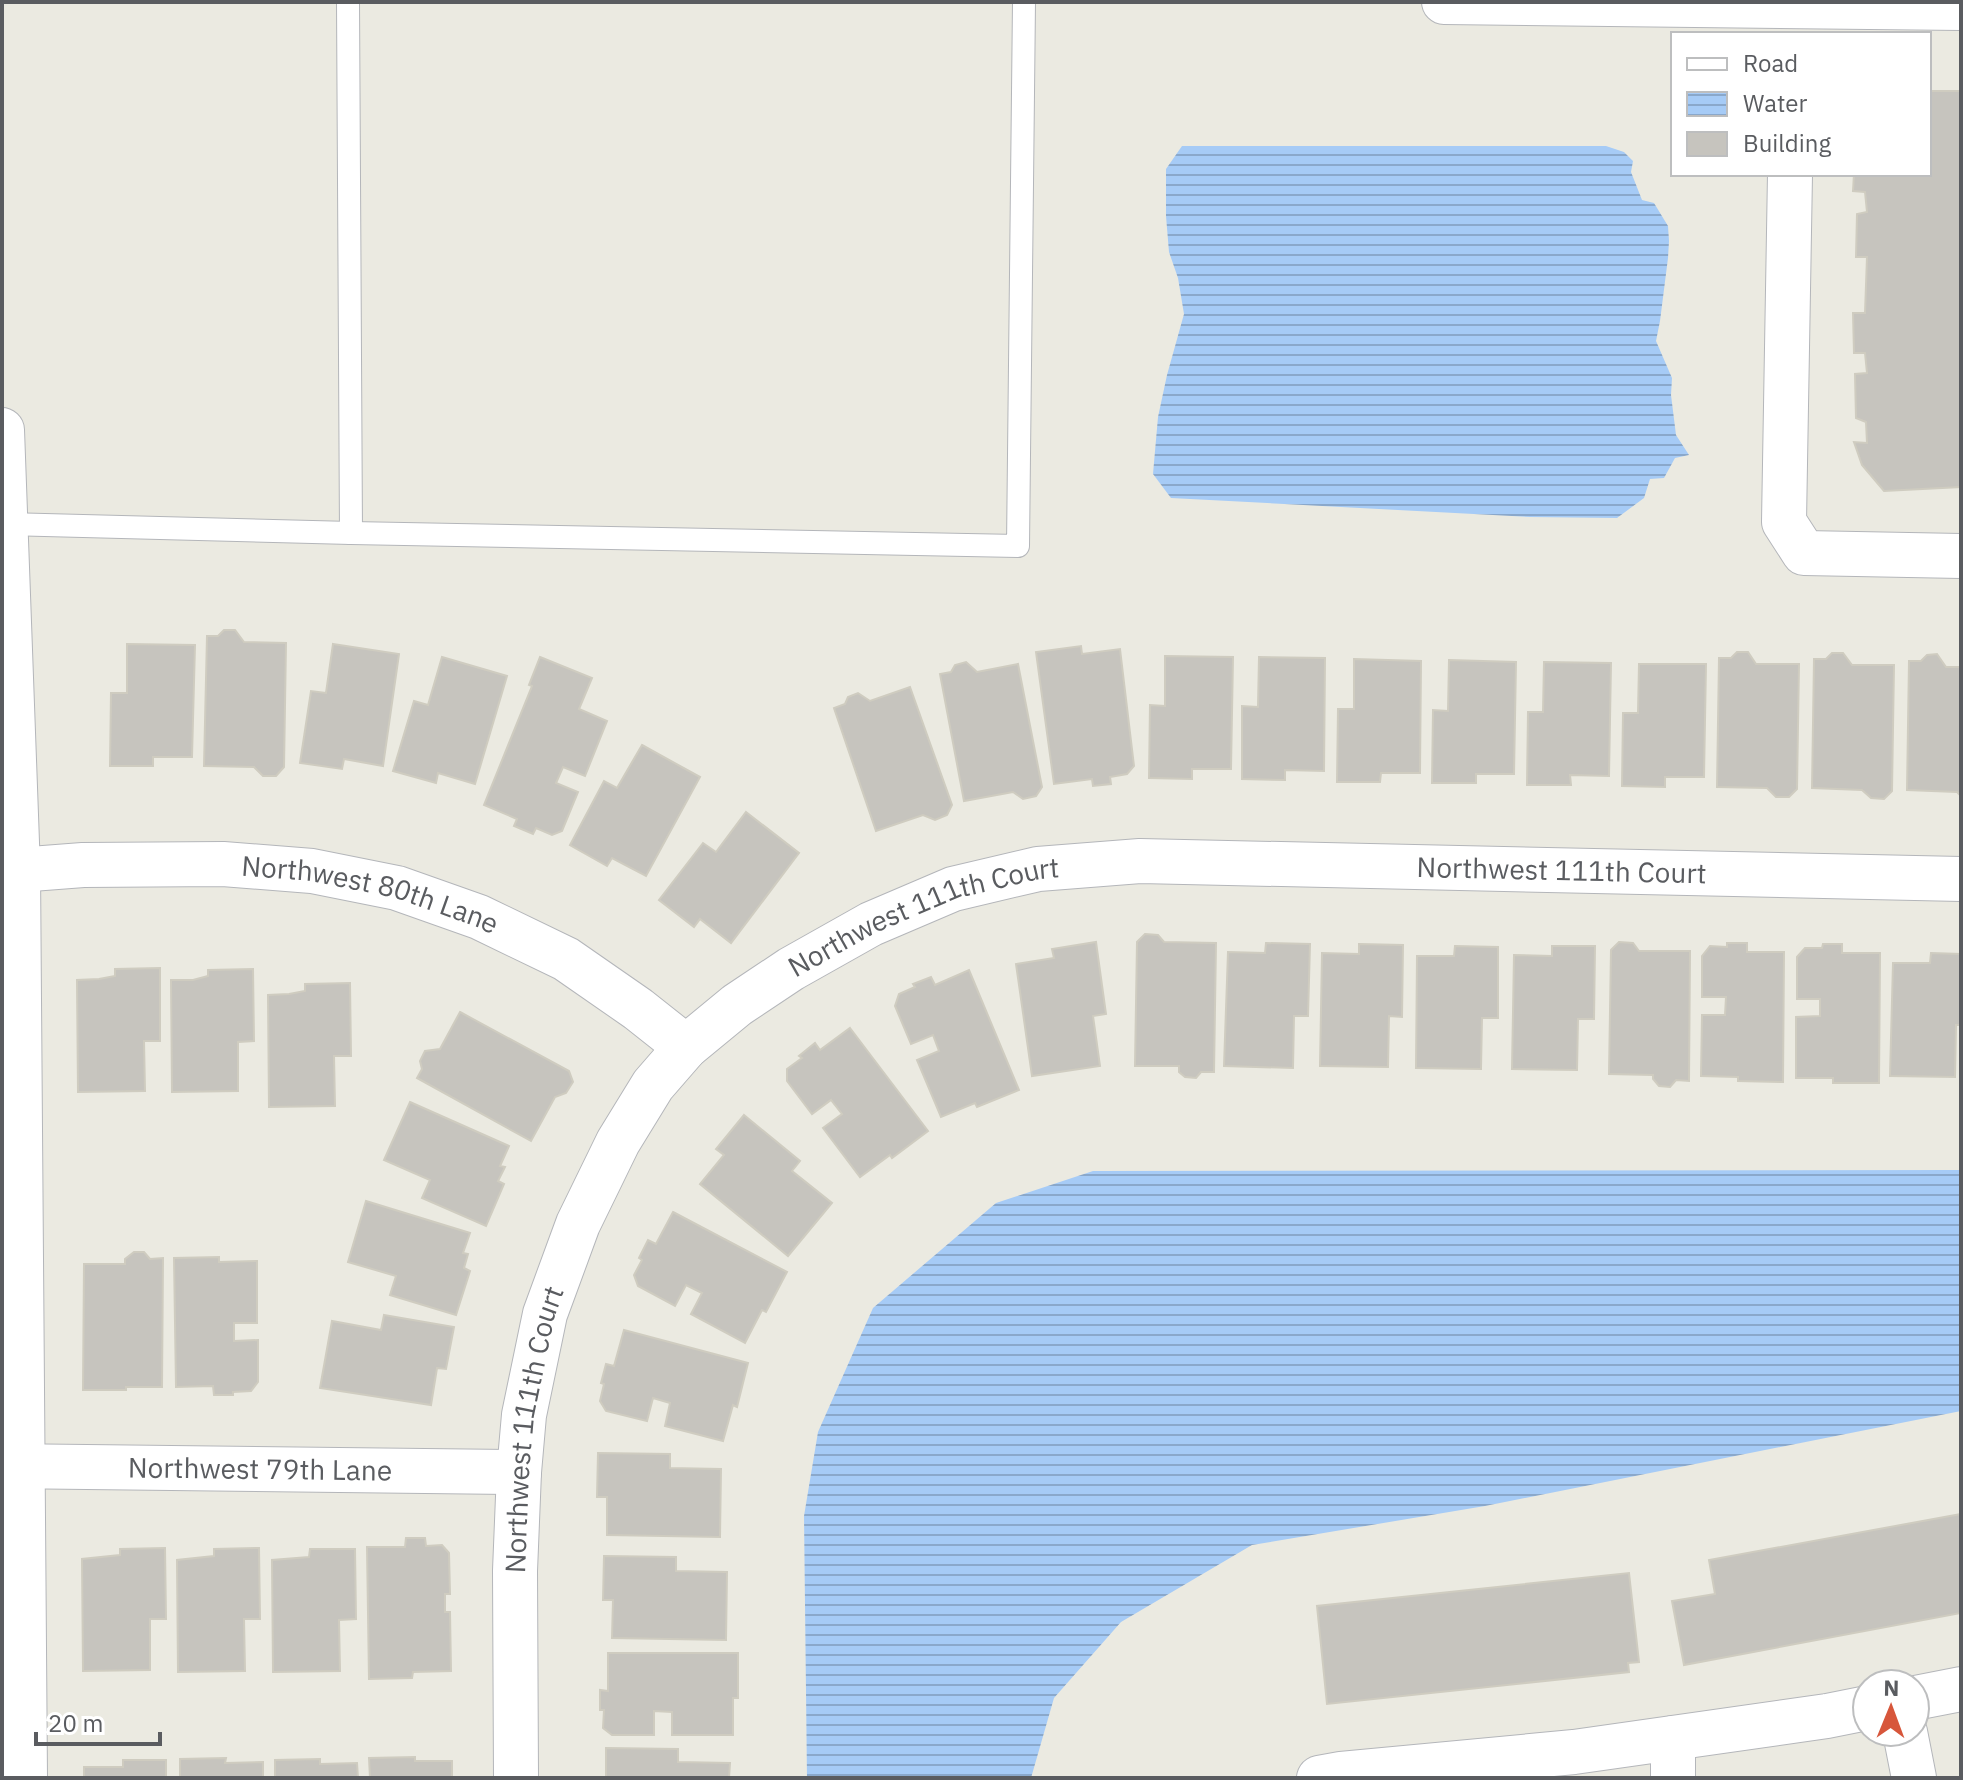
<svg xmlns="http://www.w3.org/2000/svg" width="1963" height="1780" font-family="'IBM Plex Sans',sans-serif">
  <defs>
    <pattern id="water-rules" width="6" height="5" patternUnits="userSpaceOnUse" patternTransform="scale(2)"><rect width="6" height="5" fill="#a6cbf6"/><path d="M0 2.5h6" fill="none" stroke="#8aa8cb"/></pattern>
  </defs>
  <rect width="100%" height="100%" fill="#ebeae1"/>
  <!-- water -->
  <g fill="url(#water-rules)">
    <polygon points="1182,146 1606,146 1624,152 1633,161 1631,172 1642,200 1654,203 1668,226 1669,241 1668,258 1660,321 1656,341 1672,378 1671,395 1676,435 1689,455 1675,458 1664,478 1650,479 1644,498 1617,518 1530,517 1171,498 1153,474 1158,417 1167,375 1184,314 1178,278 1169,252 1166,216 1166,169"/>
    <polygon points="1961,1170 1961,1411 1485,1506 1252,1545 1121,1622 1054,1698 1031,1778 807,1778 804,1516 818,1432 873,1308 996,1203 1093,1171"/>
  </g>
  <!-- building -->
  <g fill="#c6c4be" stroke="#cfccc0" stroke-width="2">
    <polygon points="1929,91 1961,91 1961,487 1884,491 1862,465 1854,442 1867,443 1866,422 1856,418 1855,374 1867,373 1865,353 1854,353 1853,313 1865,313 1867,257 1856,257 1857,214 1867,212 1865,192 1853,191 1854,174 1929,174"/>
    <polygon points="224,630 235,630 244,642 286,643 284,767 276,776 263,776 254,767 204,766 207,636 218,636"/>
    <polygon points="127,644 195,645 192,757 153,757 153,766 110,766 111,693 127,693"/>
    <polygon points="333,644 399,654 383,766 344,759 342,769 300,763 311,691 326,693"/>
    <polygon points="1081,646 1082,654 1120,649 1134,766 1127,774 1110,777 1111,784 1093,786 1092,779 1054,784 1036,652"/>
    <polygon points="1737,652 1748,652 1756,664 1799,664 1797,789 1789,797 1776,797 1767,788 1717,787 1719,658 1731,658"/>
    <polygon points="1832,653 1843,653 1852,665 1894,665 1892,791 1884,799 1871,798 1862,790 1812,788 1814,659 1826,659"/>
    <polygon points="1937,654 1946,667 1961,667 1961,796 1957,792 1907,790 1909,661 1921,661 1927,655"/>
    <polygon points="1165,656 1233,657 1231,769 1192,769 1192,779 1149,778 1150,705 1165,706"/>
    <polygon points="442,657 507,676 475,784 438,773 436,783 393,771 414,701 428,705"/>
    <polygon points="540,657 592,678 579,709 607,721 585,776 563,767 556,783 578,792 562,831 552,835 536,828 533,834 514,826 517,819 484,805 532,686 529,685"/>
    <polygon points="1259,657 1325,658 1324,771 1285,770 1285,780 1242,779 1242,706 1258,707"/>
    <polygon points="1354,659 1421,661 1420,773 1381,773 1380,782 1337,782 1338,709 1354,709"/>
    <polygon points="1449,660 1516,662 1514,774 1476,774 1476,783 1432,783 1433,710 1448,711"/>
    <polygon points="966,662 977,672 1018,664 1042,787 1036,796 1023,799 1013,792 964,801 940,674 951,672 955,665"/>
    <polygon points="1544,662 1611,663 1609,776 1570,775 1571,785 1527,785 1528,712 1543,712"/>
    <polygon points="1639,664 1706,664 1704,777 1665,777 1665,787 1622,786 1623,713 1638,713"/>
    <polygon points="910,687 952,805 947,815 935,820 923,815 876,831 834,708 845,704 848,697 858,693 870,701"/>
    <polygon points="642,745 700,777 646,876 612,858 607,866 570,845 604,781 617,788"/>
    <polygon points="746,812 799,853 731,943 700,919 694,927 659,900 703,843 716,852"/>
    <polygon points="1145,934 1158,935 1164,942 1216,943 1214,1072 1201,1072 1196,1078 1185,1077 1179,1072 1179,1066 1135,1066 1137,942"/>
    <polygon points="1096,942 1106,1014 1093,1016 1100,1066 1032,1076 1016,964 1054,958 1052,949"/>
    <polygon points="1619,942 1633,943 1639,951 1690,951 1689,1081 1676,1080 1670,1087 1659,1086 1653,1079 1653,1075 1609,1074 1611,950"/>
    <polygon points="1266,943 1310,944 1308,1016 1294,1016 1293,1068 1224,1066 1228,952 1265,953"/>
    <polygon points="1727,943 1747,943 1747,952 1784,952 1783,1082 1738,1081 1738,1077 1701,1076 1702,1015 1725,1015 1726,997 1702,997 1702,956 1710,946 1727,947"/>
    <polygon points="1359,944 1403,945 1402,1017 1389,1016 1388,1067 1320,1066 1322,953 1359,954"/>
    <polygon points="1823,944 1842,944 1842,953 1880,953 1879,1083 1833,1083 1833,1078 1796,1078 1796,1017 1820,1016 1820,999 1797,999 1797,957 1805,948 1822,948"/>
    <polygon points="1455,946 1498,947 1498,1018 1482,1018 1481,1069 1416,1068 1417,956 1454,956"/>
    <polygon points="1552,946 1595,946 1594,1019 1578,1019 1577,1070 1512,1069 1514,955 1552,956"/>
    <polygon points="1931,953 1961,954 1961,1025 1956,1025 1955,1077 1890,1076 1893,963 1930,963"/>
    <polygon points="160,968 160,1041 144,1041 145,1091 78,1092 77,980 99,979 115,976 115,969"/>
    <polygon points="253,969 254,1041 238,1042 238,1091 172,1092 171,980 193,980 208,976 208,970"/>
    <polygon points="969,970 1019,1090 977,1107 975,1103 941,1117 917,1060 939,1051 933,1035 911,1044 895,1006 899,994 915,987 913,984 931,977 935,985"/>
    <polygon points="350,983 351,1056 334,1056 335,1106 269,1107 268,995 289,994 305,991 305,984"/>
    <polygon points="460,1012 569,1071 573,1082 566,1093 555,1097 531,1141 417,1078 422,1069 420,1061 425,1051 440,1049"/>
    <polygon points="850,1028 928,1131 892,1158 890,1155 860,1177 823,1128 842,1114 831,1100 812,1114 787,1081 787,1069 802,1058 799,1056 815,1043 820,1050"/>
    <polygon points="410,1102 509,1146 500,1166 505,1167 498,1181 504,1184 486,1226 422,1198 430,1180 384,1160"/>
    <polygon points="744,1115 800,1161 792,1171 832,1203 788,1256 700,1184 724,1155 716,1149"/>
    <polygon points="366,1201 470,1233 463,1253 468,1254 464,1268 470,1271 456,1315 390,1295 396,1276 348,1262"/>
    <polygon points="673,1212 787,1272 766,1312 762,1310 745,1343 691,1314 702,1293 686,1285 675,1306 638,1286 634,1275 642,1260 639,1258 648,1240 656,1244"/>
    <polygon points="134,1252 144,1252 150,1259 163,1258 162,1387 126,1387 126,1390 83,1390 84,1264 125,1264 125,1259"/>
    <polygon points="219,1257 219,1262 257,1261 257,1323 234,1323 234,1341 258,1340 258,1382 251,1391 233,1392 233,1395 214,1395 213,1386 176,1387 174,1258"/>
    <polygon points="384,1315 454,1327 446,1369 437,1368 431,1405 320,1388 332,1321 381,1330"/>
    <polygon points="624,1330 748,1363 737,1407 733,1405 723,1441 665,1426 670,1403 653,1398 647,1421 606,1411 600,1401 604,1384 601,1383 606,1364 614,1366"/>
    <polygon points="598,1453 670,1454 670,1468 721,1469 720,1537 607,1535 607,1497 597,1497"/>
    <polygon points="1961,1514 1961,1613 1684,1665 1672,1601 1715,1594 1709,1560"/>
    <polygon points="406,1538 425,1538 426,1546 442,1545 449,1553 450,1594 445,1594 445,1612 450,1612 451,1671 413,1672 412,1678 369,1679 367,1547 405,1547"/>
    <polygon points="165,1548 166,1619 150,1619 150,1670 83,1671 82,1559 120,1555 120,1549"/>
    <polygon points="259,1548 260,1619 244,1619 245,1671 178,1672 177,1560 214,1556 214,1549"/>
    <polygon points="310,1549 355,1549 356,1619 339,1620 340,1671 273,1672 272,1560 309,1557"/>
    <polygon points="604,1556 676,1557 676,1571 727,1572 726,1640 612,1638 613,1600 603,1600"/>
    <polygon points="1629,1573 1639,1662 1628,1663 1629,1672 1327,1704 1317,1606"/>
    <polygon points="608,1653 738,1653 738,1698 733,1698 733,1735 672,1735 672,1712 654,1711 654,1735 612,1735 603,1728 604,1710 600,1710 600,1690 608,1691"/>
    <polygon points="606,1748 678,1749 678,1762 730,1763 729,1778 606,1778"/>
    <polygon points="415,1757 415,1761 452,1761 452,1778 370,1778 369,1758"/>
    <polygon points="226,1758 225,1763 263,1762 263,1778 180,1778 180,1759"/>
    <polygon points="320,1759 320,1764 357,1763 358,1778 275,1778 275,1760"/>
    <polygon points="123,1760 166,1760 166,1778 84,1778 84,1767 123,1767"/>
  </g>
  <g fill="none" stroke-linecap="round" stroke-linejoin="round">
    <!-- service casing -->
    <g stroke="#b4b6ba" stroke-width="24">
      <g id="service">
        <polyline points="6,524 351,533 348,2"/>
        <polyline points="351,533 1018,546 1024,2"/>
      </g>
    </g>
    <!-- minor casing -->
    <g stroke="#b4b6ba" stroke-width="46">
      <g id="minor">
        <polyline points="1790,174 1784,522 1804,553 1961,556"/>
        <path id="s1" d="M18 870 83 865 223 864 312 871 397 888 479 917 566 959 638 1009 686 1047"/>
        <path id="s2" d="M2 1466 519 1472"/>
        <polyline points="1915,1698 1961,1689"/>
        <polyline points="1905,1732 1914,1778"/>
        <polyline points="1673,1738 1673,1778"/>
        <path id="s3" d="M516 1778 515 1571 519 1472 524 1415 545 1314 578 1224 618 1142 653 1085 686 1047 737 1005 791 969 871 924 953 889 1038 869 1140 861 1961 879"/>
        <polyline points="1319,1778 1341,1774 1574,1752 1827,1716 1867,1708"/>
      </g>
    </g>
    <!-- tertiary casing -->
    <g stroke="#b4b6ba" stroke-width="46">
      <g id="tertiary">
        <polyline points="1444,2 1961,8"/>
        <polyline points="2,430 18,870 25,1778"/>
      </g>
    </g>
    <!-- service -->
    <use href="#service" stroke="#fff" stroke-width="22"/>
    <!-- minor -->
    <use href="#minor" stroke="#fff" stroke-width="44"/>
    <!-- tertiary -->
    <use href="#tertiary" stroke="#fff" stroke-width="44"/>
  </g>
  <g text-anchor="middle" stroke-width="8" stroke-linejoin="round" paint-order="stroke">
    <!-- street labels -->
    <g font-size="28" fill="#5a5c60" stroke="#fff">
      <text dy="10" stroke="none"><textPath href="#s3" startOffset="1694">Northwest 111th Court</textPath></text>
      <text dy="10" stroke="none"><textPath href="#s1" startOffset="356">Northwest 80th Lane</textPath></text>
      <text dy="10" stroke="none"><textPath href="#s3" startOffset="1046">Northwest 111th Court</textPath></text>
      <text dy="10" stroke="none"><textPath href="#s3" startOffset="350">Northwest 111th Court</textPath></text>
      <text dy="10" stroke="none"><textPath href="#s2" startOffset="258">Northwest 79th Lane</textPath></text>
    </g>
  </g>
  <!-- border -->
  <rect width="1963" height="1780" fill="none" stroke="#5a5c60" stroke-width="8"/>
  <!-- legend -->
  <rect x="1671" y="32" width="260" height="144" fill="#ffffff" stroke="#bdbebf" stroke-width="2"/>
  <rect x="1687" y="58" width="40" height="12" fill="#ffffff" stroke="#bdbebf" stroke-width="2"/>
  <text x="1743" y="72" font-size="24" fill="#5a5c60">Road</text>
  <rect x="1687" y="92" width="40" height="24" fill="url(#water-rules)" stroke="#bdbebf" stroke-width="2"/>
  <text x="1743" y="112" font-size="24" fill="#5a5c60">Water</text>
  <rect x="1687" y="132" width="40" height="24" fill="#c6c4be" stroke="#bdbebf" stroke-width="2"/>
  <text x="1743" y="152" font-size="24" fill="#5a5c60">Building</text>
  <!-- north arrow -->
  <g transform="translate(1891 1708) rotate(1)"><circle r="38" fill="#ffffff" stroke="#bdbebf" stroke-width="2"/>
  <path d="M0-6L14 30L0 20L-14 30Z" fill="#d7563b"/>
  <text y="-12" font-size="22" font-weight="bold" text-anchor="middle" fill="#5a5c60">N</text>
  </g>
  <!-- scale -->
  <path d="M36 1732v12h124v-12" fill="none" stroke="#5a5c60" stroke-width="4"/>
  <text x="48" y="1732" font-size="24" fill="#5a5c60" stroke="#ffffff" stroke-width="6" paint-order="stroke">20 m</text>
</svg>
